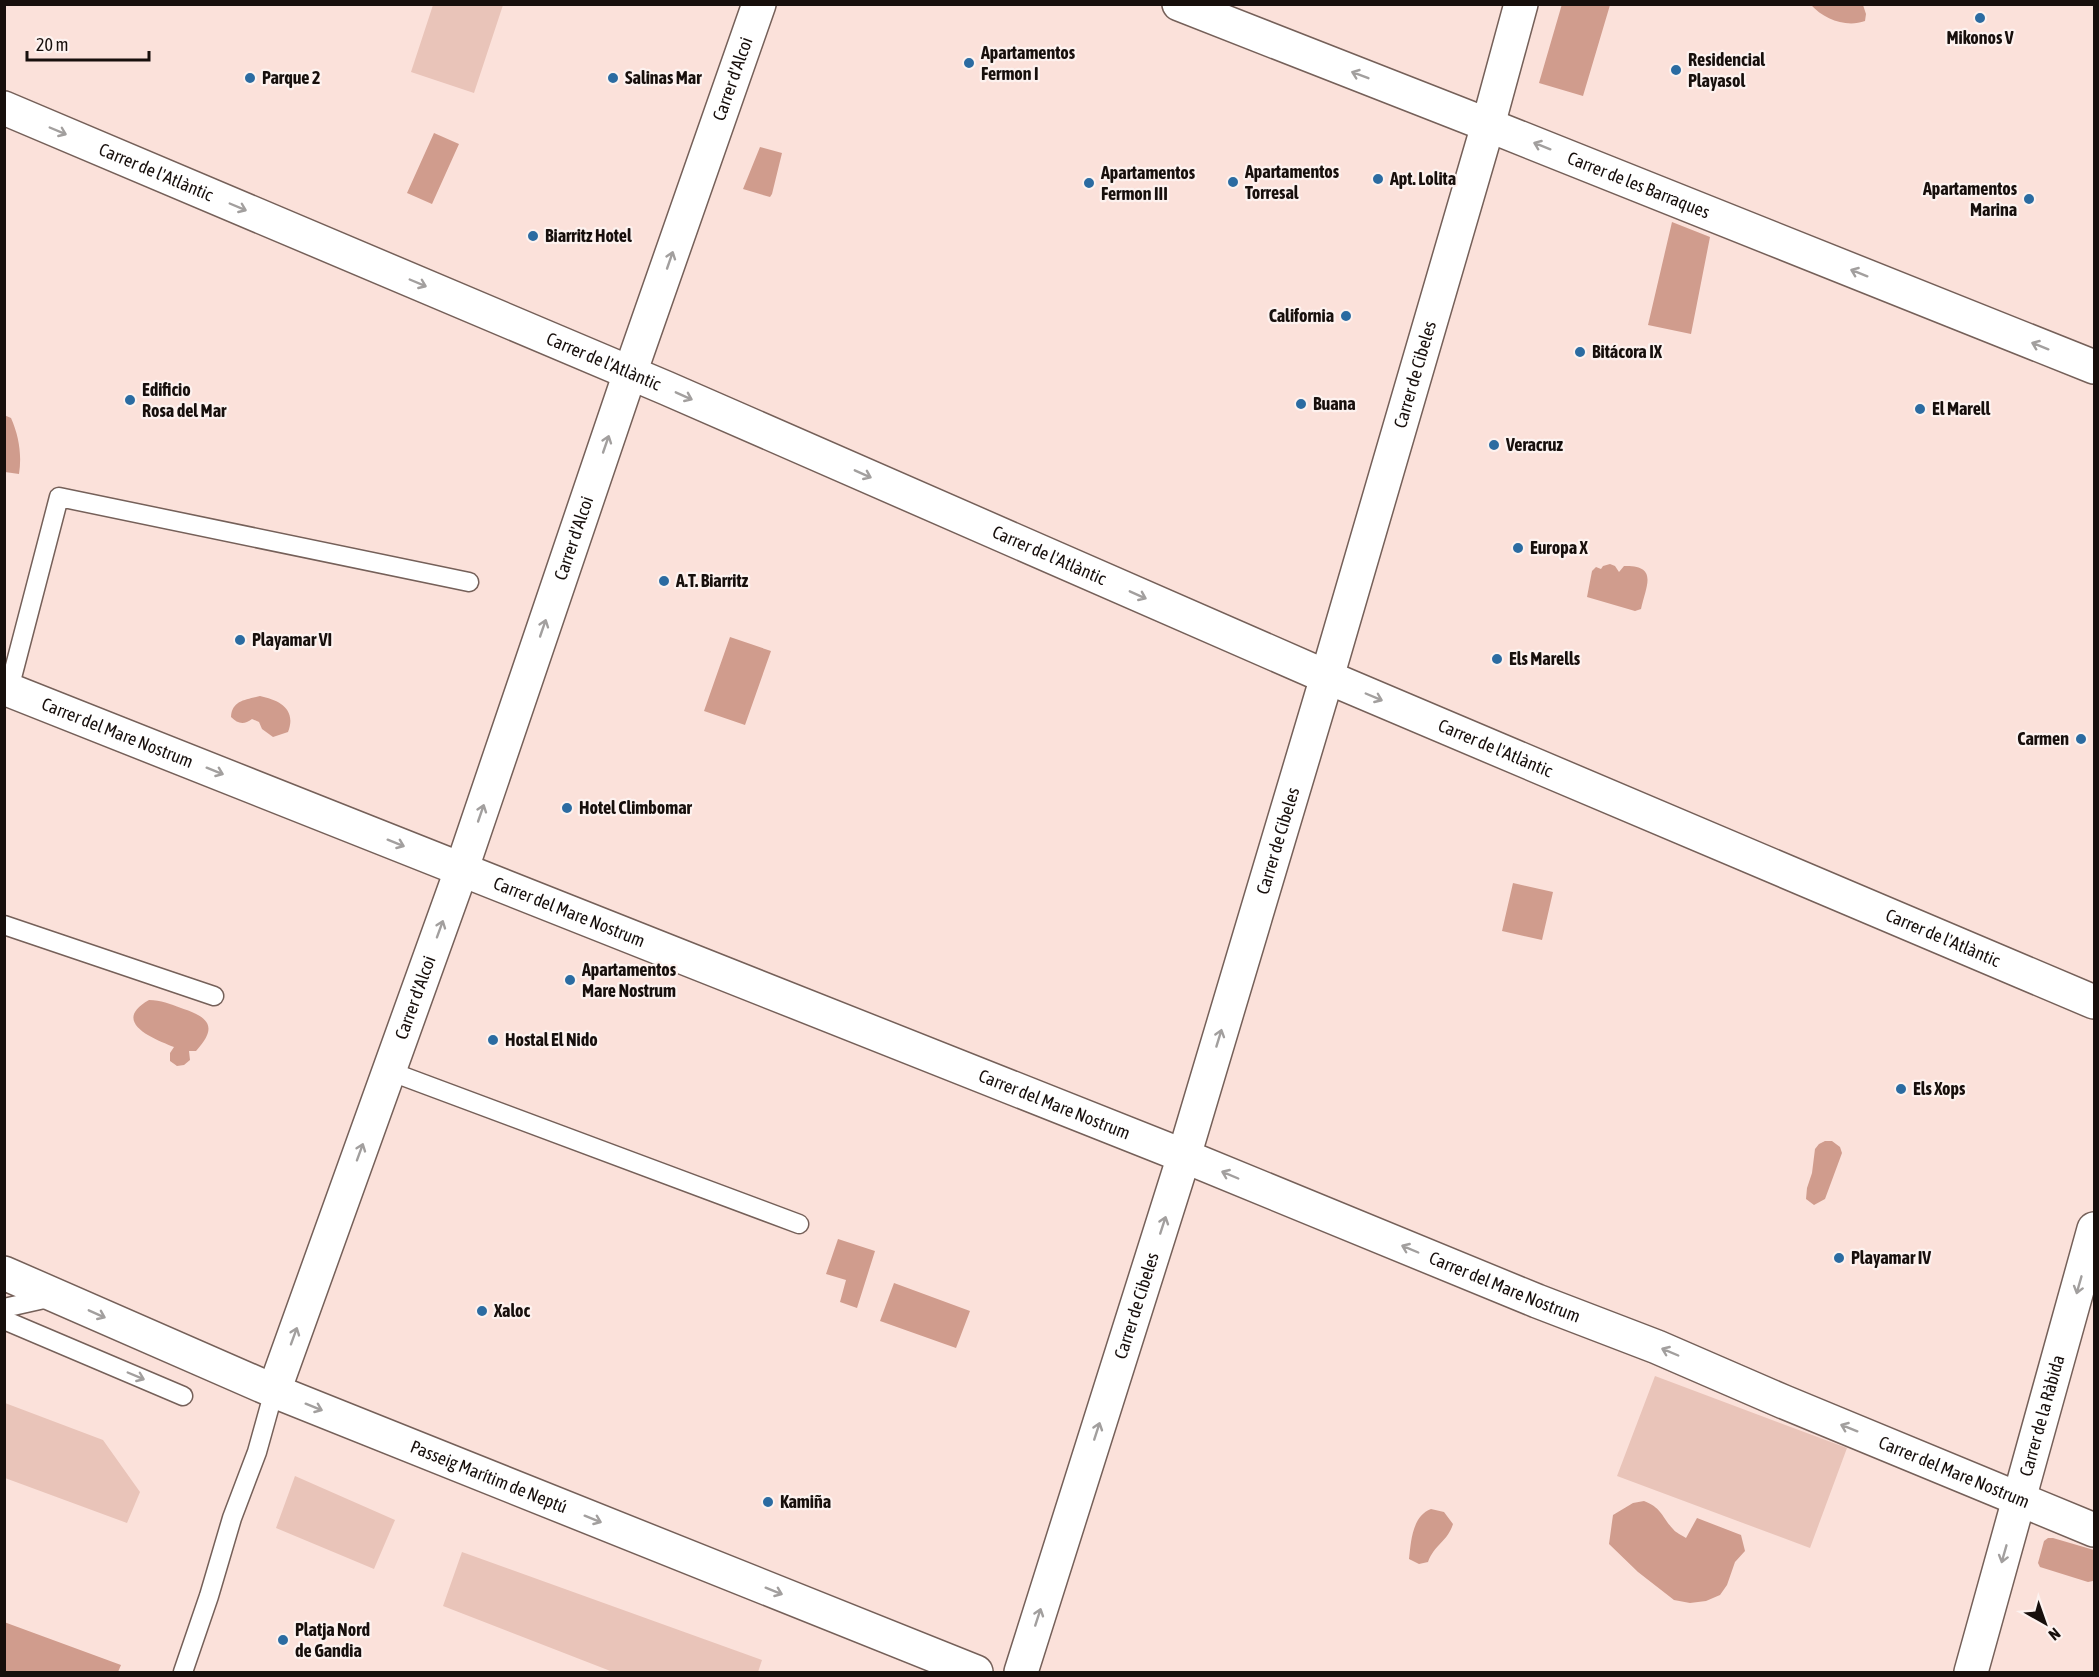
<svg xmlns="http://www.w3.org/2000/svg" width="2099" height="1677" viewBox="0 0 2099 1677" font-family="'Asap Condensed',sans-serif">
<style>
.green{fill:#e9c4b9}
.water{fill:#d09c8d}
.lines{fill:none;stroke-linecap:round;stroke-linejoin:round}
.lane-casing{stroke:#756059;stroke-width:21}
.street-casing{stroke:#756059;stroke-width:36}
.lane{stroke:#fff;stroke-width:18}
.street{stroke:#fff;stroke-width:33}
.oneway{stroke:#a29f9e}
.poi-dot{fill:#2b6ba1;stroke:#fdf2ef;stroke-width:2}
.labels{text-anchor:middle;stroke-width:4.5;stroke-linejoin:round;paint-order:stroke}
.poi-label{font-size:18px;font-weight:bold;fill:#170f0c;stroke:#fdf2ef;text-anchor:start}
.street-label{font-size:18px;fill:#170f0c;stroke:#fdf2ef}
</style>
<rect width="100%" height="100%" fill="#fbe1da"/>
<!-- green -->
<path class="green" d="M 433,5 L 503,5 L 474,93 L 411,72 Z
M 1655,1376 L 1847,1448 L 1810,1548 L 1617,1476 Z
M 5,1403 L 103,1440 L 140,1492 L 127,1523 L 5,1478 Z
M 295,1476 L 395,1520 L 374,1569 L 276,1528 Z
M 462,1552 L 762,1660 L 758,1672 L 613,1672 L 443,1606 Z"/>
<!-- water -->
<path class="water" d="M 1562,4 L 1610,5 L 1583,96 L 1539,83 Z
M 1811,5 L 1863,5 L 1866,14 L 1865,21 C 1846,28 1824,19 1811,5 Z
M 434,133 L 459,144 L 432,204 L 407,193 Z
M 760,147 L 782,153 L 772,194 L 770,197 L 743,189 Z
M 1672,222 L 1710,237 L 1691,334 L 1648,325 Z
M 4,415 L 11,418 C 19,436 22,455 19,474 L 5,472 Z
M 1610,564 L 1615,566 L 1619,572 L 1624,566 C 1659,565 1646,586 1641,609 L 1635,611 L 1587,597 L 1592,571 L 1596,567 L 1601,569 L 1603,566 Z
M 730,637 L 771,651 L 745,725 L 704,711 Z
M 260,696 C 279,700 297,709 288,732 L 273,737 L 262,729 L 259,722 L 252,719 C 244,725 238,724 231,717 C 232,700 246,700 260,696 Z
M 1513,883 L 1553,892 L 1542,940 L 1502,931 Z
M 149,1000 C 161,1000 170,1004 181,1008 C 208,1017 219,1026 196,1051 L 189,1051 L 190,1060 L 184,1065 L 177,1066 L 170,1061 L 170,1053 L 174,1047 C 154,1039 110,1022 149,1000 Z
M 1825,1141 L 1832,1141 L 1840,1147 L 1842,1153 L 1825,1199 L 1814,1205 L 1806,1199 L 1807,1188 L 1812,1173 L 1815,1149 L 1819,1144 Z
M 838,1239 L 875,1251 L 857,1308 L 840,1302 L 846,1280 L 826,1274 Z
M 894,1283 L 970,1311 L 956,1348 L 880,1321 Z
M 1644,1501 C 1662,1508 1661,1516 1673,1529 C 1676,1533 1682,1535 1686,1538 L 1697,1518 L 1741,1535 L 1745,1551 L 1735,1562 L 1727,1585 L 1720,1595 L 1706,1601 L 1690,1603 L 1674,1600 L 1638,1572 L 1609,1544 L 1613,1515 L 1633,1503 Z
M 1431,1509 L 1444,1512 L 1453,1524 C 1448,1541 1434,1545 1428,1562 L 1419,1564 L 1409,1559 C 1411,1542 1412,1516 1431,1509 Z
M 2048,1538 L 2053,1538 L 2094,1550 L 2093,1581 L 2088,1582 L 2040,1567 L 2038,1563 L 2044,1541 Z
M 4,1622 L 121,1665 L 118,1672 L 5,1672 Z"/>
<g class="lines">
<defs>
<path id="lane" d="M 9,689 L 59,497 L 469,582
M 4,925 L 214,996
M 389,1071 L 799,1224
M 4,1308 L 53,1297
M 4,1320 L 183,1396
M 183,1672 L 209,1596 L 232,1518 L 257,1452 L 274,1391"/>
<g id="street">
<path id="s1" d="M 1179,4 L 1488,125 L 2094,367"/>
<path id="s2" d="M 4,108 L 666,388 L 1327,677 L 2094,1002"/>
<path id="s3" d="M 4,688 L 1184,1156 L 1537,1301 L 1657,1347 L 1784,1402 L 2094,1530"/>
<path id="s4" d="M 4,1273 L 274,1391 L 976,1672"/>
<path id="s5" d="M 274,1391 L 462,868 L 630,373 L 759,4"/>
<path id="s6" d="M 1021,1672 L 1184,1156 L 1327,677 L 1488,125 L 1521,4"/>
<path id="s7" d="M 1971,1672 L 2094,1229"/>
</g>
</defs>
<!-- lane casing -->
<use href="#lane" class="lane-casing"/>
<!-- street casing -->
<use href="#street" class="street-casing"/>
<!-- lane -->
<use href="#lane" class="lane"/>
<!-- street -->
<use href="#street" class="street"/>
</g>
<!-- one-way arrows -->
<defs><path id="oneway-shaft" d="M-6 0H5M1.5-3L5.5 0L1.5 3" fill="none" stroke-width="1.6" stroke-linecap="round" stroke-linejoin="round" transform="scale(1.5)"/></defs>
<g class="oneway">
<use href="#oneway-shaft" transform="translate(1360 75) rotate(-159)"/>
<use href="#oneway-shaft" transform="translate(58 131) rotate(23)"/>
<use href="#oneway-shaft" transform="translate(1542 146) rotate(-158)"/>
<use href="#oneway-shaft" transform="translate(238 207) rotate(23)"/>
<use href="#oneway-shaft" transform="translate(670 260) rotate(-71)"/>
<use href="#oneway-shaft" transform="translate(1859 273) rotate(-158)"/>
<use href="#oneway-shaft" transform="translate(418 283) rotate(23)"/>
<use href="#oneway-shaft" transform="translate(2040 346) rotate(-158)"/>
<use href="#oneway-shaft" transform="translate(684 396) rotate(24)"/>
<use href="#oneway-shaft" transform="translate(606 444) rotate(-71)"/>
<use href="#oneway-shaft" transform="translate(863 474) rotate(24)"/>
<use href="#oneway-shaft" transform="translate(1138 595) rotate(24)"/>
<use href="#oneway-shaft" transform="translate(543 628) rotate(-71)"/>
<use href="#oneway-shaft" transform="translate(1374 697) rotate(23)"/>
<use href="#oneway-shaft" transform="translate(215 771) rotate(22)"/>
<use href="#oneway-shaft" transform="translate(481 813) rotate(-71)"/>
<use href="#oneway-shaft" transform="translate(396 843) rotate(22)"/>
<use href="#oneway-shaft" transform="translate(440 929) rotate(-70)"/>
<use href="#oneway-shaft" transform="translate(1219 1038) rotate(-73)"/>
<use href="#oneway-shaft" transform="translate(360 1152) rotate(-70)"/>
<use href="#oneway-shaft" transform="translate(1230 1175) rotate(-157)"/>
<use href="#oneway-shaft" transform="translate(1163 1225) rotate(-72)"/>
<use href="#oneway-shaft" transform="translate(1410 1249) rotate(-157)"/>
<use href="#oneway-shaft" transform="translate(2079 1285) rotate(106)"/>
<use href="#oneway-shaft" transform="translate(97 1314) rotate(24)"/>
<use href="#oneway-shaft" transform="translate(294 1336) rotate(-70)"/>
<use href="#oneway-shaft" transform="translate(1670 1352) rotate(-157)"/>
<use href="#oneway-shaft" transform="translate(136 1376) rotate(23)"/>
<use href="#oneway-shaft" transform="translate(314 1407) rotate(22)"/>
<use href="#oneway-shaft" transform="translate(1849 1428) rotate(-158)"/>
<use href="#oneway-shaft" transform="translate(1097 1431) rotate(-72)"/>
<use href="#oneway-shaft" transform="translate(593 1519) rotate(22)"/>
<use href="#oneway-shaft" transform="translate(2004 1554) rotate(106)"/>
<use href="#oneway-shaft" transform="translate(774 1591) rotate(22)"/>
<use href="#oneway-shaft" transform="translate(1038 1617) rotate(-72)"/>
</g>
<!-- markers -->
<g class="poi-dot">
<circle cx="1980" cy="18" r="6"/>
<circle cx="969" cy="63" r="6"/>
<circle cx="1676" cy="70" r="6"/>
<circle cx="250" cy="78" r="6"/>
<circle cx="613" cy="78" r="6"/>
<circle cx="1378" cy="179" r="6"/>
<circle cx="1233" cy="182" r="6"/>
<circle cx="1089" cy="183" r="6"/>
<circle cx="2029" cy="199" r="6"/>
<circle cx="533" cy="236" r="6"/>
<circle cx="1346" cy="316" r="6"/>
<circle cx="1580" cy="352" r="6"/>
<circle cx="130" cy="400" r="6"/>
<circle cx="1301" cy="404" r="6"/>
<circle cx="1920" cy="409" r="6"/>
<circle cx="1494" cy="445" r="6"/>
<circle cx="1518" cy="548" r="6"/>
<circle cx="664" cy="581" r="6"/>
<circle cx="240" cy="640" r="6"/>
<circle cx="1497" cy="659" r="6"/>
<circle cx="2081" cy="739" r="6"/>
<circle cx="567" cy="808" r="6"/>
<circle cx="570" cy="980" r="6"/>
<circle cx="493" cy="1040" r="6"/>
<circle cx="1901" cy="1089" r="6"/>
<circle cx="1839" cy="1258" r="6"/>
<circle cx="482" cy="1311" r="6"/>
<circle cx="768" cy="1502" r="6"/>
<circle cx="283" cy="1640" r="6"/>
</g>
<g class="labels">
<!-- poi labels -->
<g class="poi-label">
<text x="1980" y="44" text-anchor="middle">Mikonos V</text>
<text x="981" y="59">Apartamentos<tspan x="981" dy="21">Fermon I</tspan></text>
<text x="1688" y="66">Residencial<tspan x="1688" dy="21">Playasol</tspan></text>
<text x="262" y="84">Parque 2</text>
<text x="625" y="84">Salinas Mar</text>
<text x="1245" y="178">Apartamentos<tspan x="1245" dy="21">Torresal</tspan></text>
<text x="1101" y="179">Apartamentos<tspan x="1101" dy="21">Fermon III</tspan></text>
<text x="1390" y="185">Apt. Lolita</text>
<text x="2017" y="195" text-anchor="end">Apartamentos<tspan x="2017" dy="21">Marina</tspan></text>
<text x="545" y="242">Biarritz Hotel</text>
<text x="1334" y="322" text-anchor="end">California</text>
<text x="1592" y="358">Bitácora IX</text>
<text x="142" y="396">Edificio<tspan x="142" dy="21">Rosa del Mar</tspan></text>
<text x="1313" y="410">Buana</text>
<text x="1932" y="415">El Marell</text>
<text x="1506" y="451">Veracruz</text>
<text x="1530" y="554">Europa X</text>
<text x="676" y="587">A.T. Biarritz</text>
<text x="252" y="646">Playamar VI</text>
<text x="1509" y="665">Els Marells</text>
<text x="2069" y="745" text-anchor="end">Carmen</text>
<text x="579" y="814">Hotel Climbomar</text>
<text x="582" y="976">Apartamentos<tspan x="582" dy="21">Mare Nostrum</tspan></text>
<text x="505" y="1046">Hostal El Nido</text>
<text x="1913" y="1095">Els Xops</text>
<text x="1851" y="1264">Playamar IV</text>
<text x="494" y="1317">Xaloc</text>
<text x="780" y="1508">Kamiña</text>
<text x="295" y="1636">Platja Nord<tspan x="295" dy="21">de Gandia</tspan></text>
</g>
<!-- street labels -->
<g class="street-label">
<text dy="6" stroke="none"><textPath href="#s5" startOffset="1390">Carrer d'Alcoi</textPath></text>
<text dy="6" stroke="none"><textPath href="#s2" startOffset="165">Carrer de l'Atlàntic</textPath></text>
<text dy="6" stroke="none"><textPath href="#s1" startOffset="494">Carrer de les Barraques</textPath></text>
<text dy="6" stroke="none"><textPath href="#s2" startOffset="651">Carrer de l'Atlàntic</textPath></text>
<text dy="6" stroke="none"><textPath href="#s6" startOffset="1356">Carrer de Cibeles</textPath></text>
<text dy="6" stroke="none"><textPath href="#s5" startOffset="904">Carrer d'Alcoi</textPath></text>
<text dy="6" stroke="none"><textPath href="#s2" startOffset="1137">Carrer de l'Atlàntic</textPath></text>
<text dy="6" stroke="none"><textPath href="#s3" startOffset="122">Carrer del Mare Nostrum</textPath></text>
<text dy="6" stroke="none"><textPath href="#s2" startOffset="1623">Carrer de l'Atlàntic</textPath></text>
<text dy="6" stroke="none"><textPath href="#s6" startOffset="870">Carrer de Cibeles</textPath></text>
<text dy="6" stroke="none"><textPath href="#s3" startOffset="608">Carrer del Mare Nostrum</textPath></text>
<text dy="6" stroke="none"><textPath href="#s2" startOffset="2109">Carrer de l'Atlàntic</textPath></text>
<text dy="6" stroke="none"><textPath href="#s5" startOffset="418">Carrer d'Alcoi</textPath></text>
<text dy="6" stroke="none"><textPath href="#s3" startOffset="1130">Carrer del Mare Nostrum</textPath></text>
<text dy="6" stroke="none"><textPath href="#s3" startOffset="1616">Carrer del Mare Nostrum</textPath></text>
<text dy="6" stroke="none"><textPath href="#s6" startOffset="384">Carrer de Cibeles</textPath></text>
<text dy="6" stroke="none"><textPath href="#s7" startOffset="266">Carrer de la Ràbida</textPath></text>
<text dy="6" stroke="none"><textPath href="#s3" startOffset="2102">Carrer del Mare Nostrum</textPath></text>
<text dy="6" stroke="none"><textPath href="#s4" startOffset="526">Passeig Marítim de Neptú</textPath></text>
</g>
</g>
<!-- border -->
<rect width="2099" height="1677" fill="none" stroke="#170f0c" stroke-width="12"/>
<!-- north arrow -->
<g transform="translate(2045 1623) rotate(140)" stroke="#fdf2ef" stroke-width="4.5" paint-order="stroke">
<path d="M0-4.5L10 22L0 15L-10 22Z" fill="#170f0c"/>
<text y="-9" font-size="16" font-weight="bold" text-anchor="middle" fill="#170f0c">N</text>
</g>
<!-- scale -->
<path d="M27 51v9h122v-9" fill="none" stroke="#170f0c" stroke-width="3"/>
<text x="36" y="51" font-size="18" fill="#170f0c" stroke="#fdf2ef" stroke-width="4.5" paint-order="stroke">20 m</text>
</svg>
